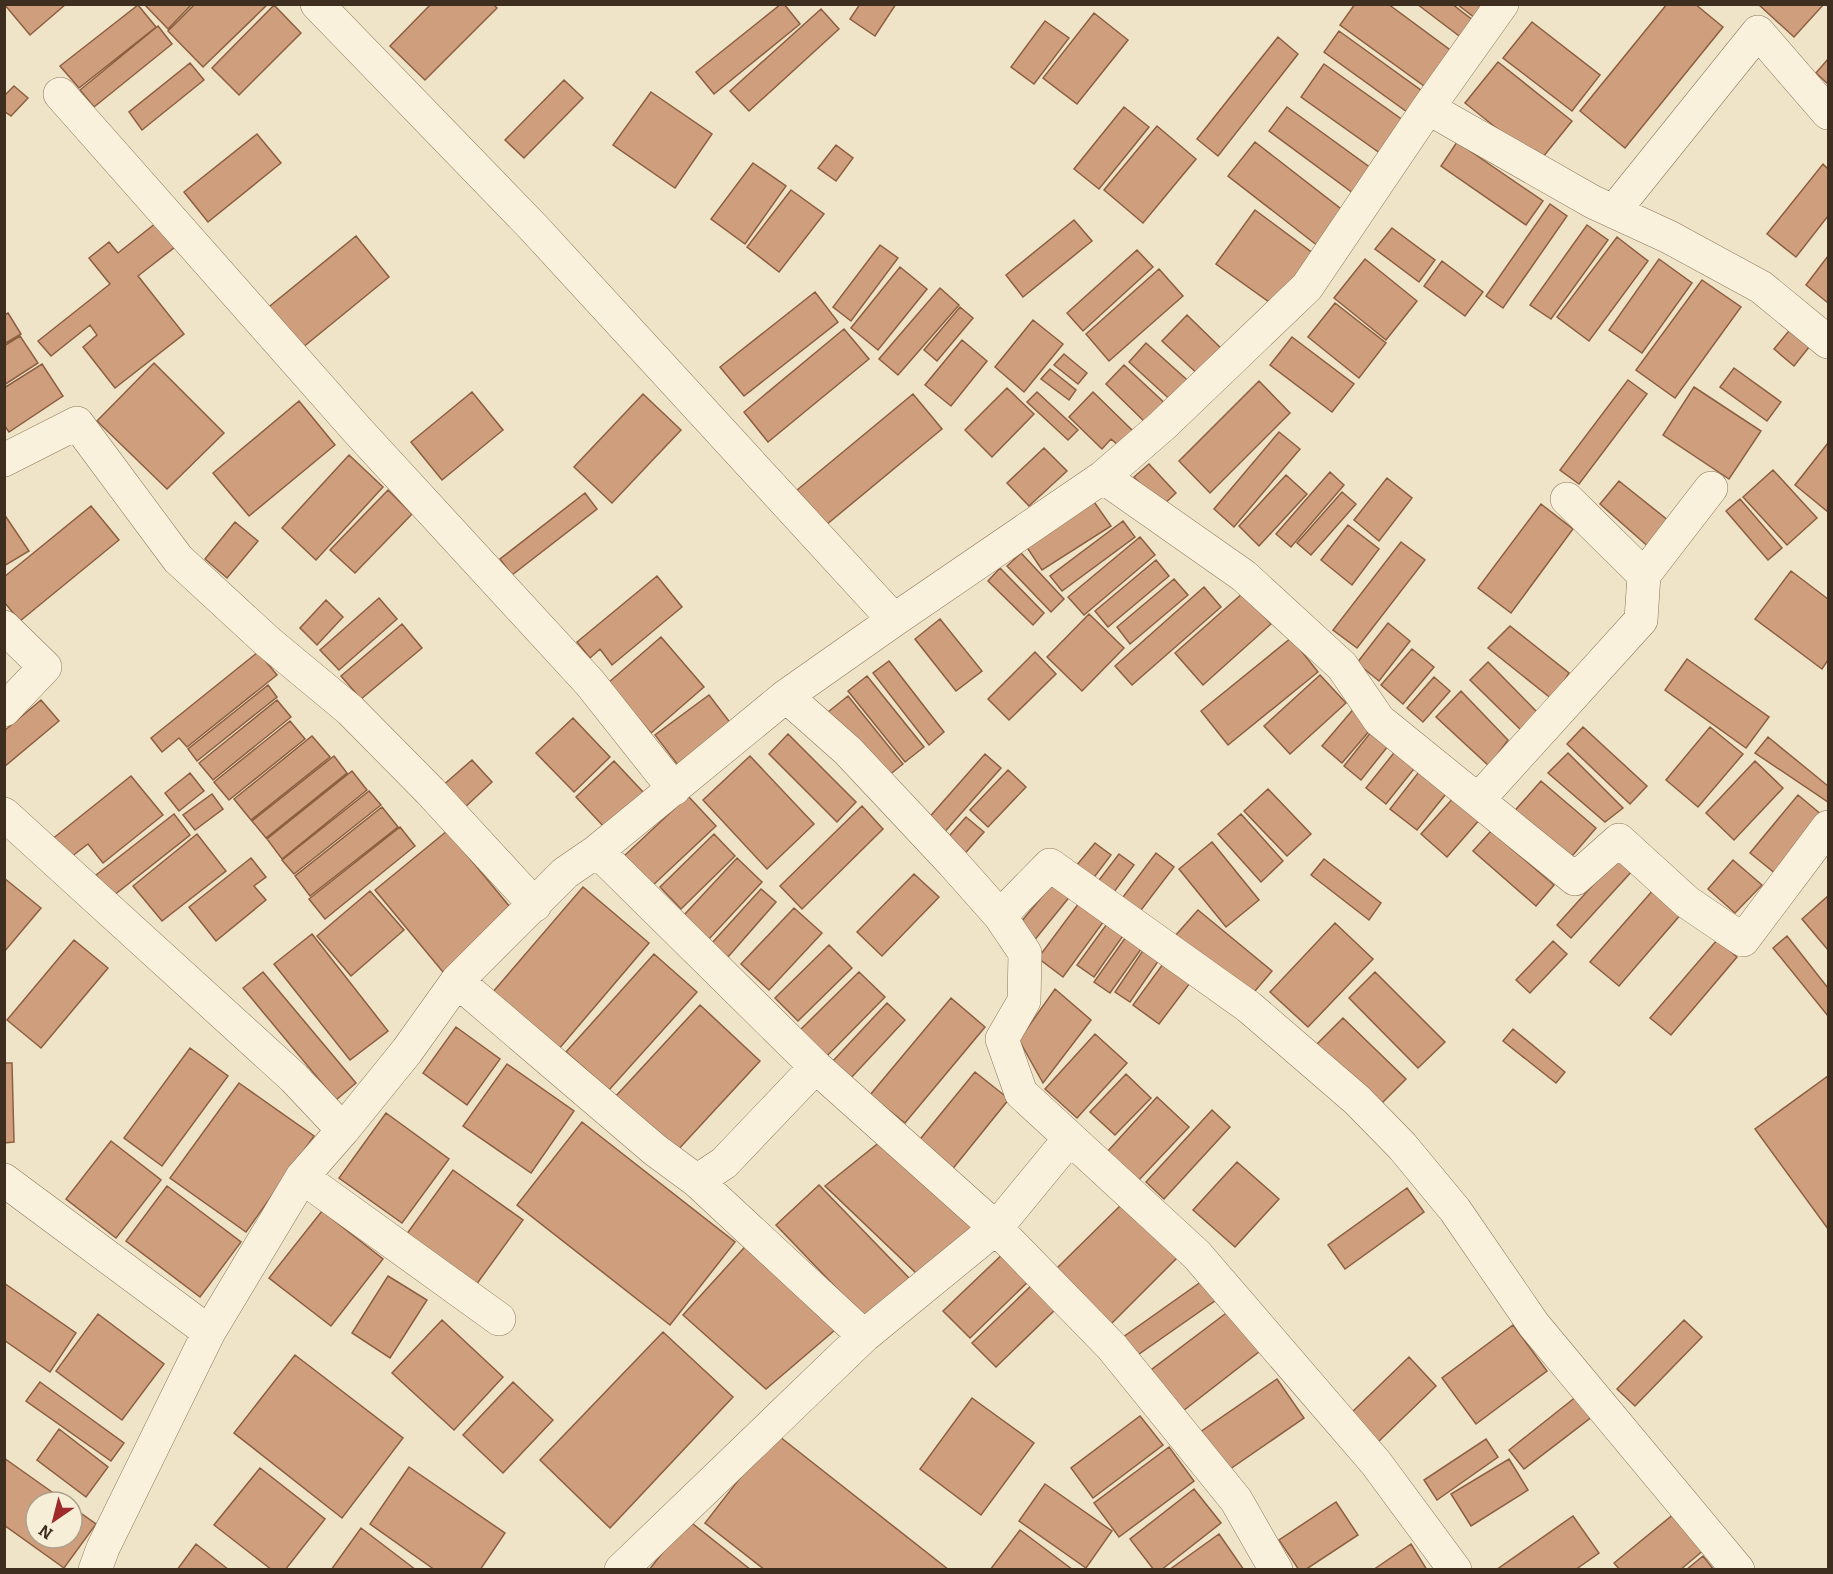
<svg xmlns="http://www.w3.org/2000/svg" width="1833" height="1574" viewBox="0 0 1833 1574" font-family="Bitter,serif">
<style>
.building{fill:#cf9f7d;stroke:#8d5f41;stroke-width:1.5}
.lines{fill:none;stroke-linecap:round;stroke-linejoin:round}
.minor-casing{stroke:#8d765c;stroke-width:34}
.minor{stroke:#faf1dc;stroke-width:33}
</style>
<rect width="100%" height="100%" fill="#f0e4c8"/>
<!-- building -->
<path class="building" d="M 4,4 L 66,4 L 30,35 Z
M 144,4 L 192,4 L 168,29 Z
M 195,4 L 268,4 L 203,67 L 168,31 Z
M 431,4 L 493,4 L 497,8 L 425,80 L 390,46 Z
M 781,4 L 784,4 L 800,24 L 714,94 L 696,72 Z
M 860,4 L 896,4 L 875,36 L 850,19 Z
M 1355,4 L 1388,4 L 1457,55 L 1431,91 L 1340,25 Z
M 1417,4 L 1452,4 L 1483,28 L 1471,45 Z
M 1457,4 L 1493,4 L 1480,22 Z
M 1667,4 L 1695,4 L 1723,27 L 1625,148 L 1580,111 Z
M 1758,4 L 1824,4 L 1794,37 Z
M 138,5 L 156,27 L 79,88 L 60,66 Z
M 274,5 L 301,33 L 239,95 L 212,68 Z
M 821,9 L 839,29 L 749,111 L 730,91 Z
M 1094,13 L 1128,40 L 1077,104 L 1043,78 Z
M 1045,21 L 1069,38 L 1034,84 L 1011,67 Z
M 1532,22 L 1600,75 L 1572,111 L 1503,58 Z
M 158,26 L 172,44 L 94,107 L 80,90 Z
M 1339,31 L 1429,96 L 1414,117 L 1324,52 Z
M 1278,37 L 1298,54 L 1218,156 L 1197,139 Z
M 1828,59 L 1828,84 L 1816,73 Z
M 1498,62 L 1572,121 L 1539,162 L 1465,103 Z
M 190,63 L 204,80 L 142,130 L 129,112 Z
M 1324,64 L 1407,123 L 1384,156 L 1301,97 Z
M 564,80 L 583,98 L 524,158 L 505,140 Z
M 14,86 L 28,98 L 11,116 L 4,111 L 4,96 Z
M 651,92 L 712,134 L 675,188 L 613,145 Z
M 1124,107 L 1149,127 L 1099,189 L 1074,169 Z
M 1287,107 L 1375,171 L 1357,196 L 1269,131 Z
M 1157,126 L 1196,159 L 1143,223 L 1104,190 Z
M 257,134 L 281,163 L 208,222 L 184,192 Z
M 1255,142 L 1345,212 L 1318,246 L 1228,176 Z
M 1457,142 L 1543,201 L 1526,225 L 1441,166 Z
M 836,145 L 853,158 L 836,181 L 818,168 Z
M 753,163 L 786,186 L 745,244 L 711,219 Z
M 1823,164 L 1828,169 L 1828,216 L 1796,257 L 1767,234 Z
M 791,190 L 824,214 L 779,272 L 747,247 Z
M 1550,204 L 1567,216 L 1503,308 L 1486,296 Z
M 1255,210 L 1314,254 L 1276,307 L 1216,264 Z
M 1074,220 L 1092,241 L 1023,297 L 1006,275 Z
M 156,223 L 175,247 L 138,276 L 184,334 L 115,388 L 83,347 L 97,335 L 90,325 L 51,356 L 38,341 L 110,284 L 89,258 L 109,242 L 118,253 Z
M 1587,225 L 1608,240 L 1551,319 L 1530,305 Z
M 1392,228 L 1435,260 L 1419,282 L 1375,249 Z
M 356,236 L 389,277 L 302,348 L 265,310 Z
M 1617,237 L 1648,261 L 1589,341 L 1557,317 Z
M 880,245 L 898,258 L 851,321 L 833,307 Z
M 1137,250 L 1153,267 L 1083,331 L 1067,313 Z
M 1828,256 L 1828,303 L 1806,285 Z
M 1365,259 L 1417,301 L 1386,340 L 1334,298 Z
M 1659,259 L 1692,283 L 1642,353 L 1609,330 Z
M 1442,261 L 1483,292 L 1465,316 L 1424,286 Z
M 900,267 L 927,289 L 878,350 L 851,328 Z
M 1159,269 L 1183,296 L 1109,361 L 1086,334 Z
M 1702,280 L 1741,307 L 1675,398 L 1636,370 Z
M 940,288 L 959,305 L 898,375 L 879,359 Z
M 815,292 L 838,322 L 744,396 L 720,367 Z
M 1335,303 L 1386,343 L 1359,378 L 1308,337 Z
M 960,307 L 973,318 L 937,361 L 924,350 Z
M 8,313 L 21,334 L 4,344 L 4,315 Z
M 1187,315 L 1225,352 L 1201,377 L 1162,341 Z
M 1033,320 L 1063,344 L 1024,392 L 995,367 Z
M 1793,326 L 1813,342 L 1794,366 L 1774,349 Z
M 844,329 L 869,359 L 768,442 L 744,412 Z
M 20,336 L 38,363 L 4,385 L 4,346 Z
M 1292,337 L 1354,384 L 1332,412 L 1270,365 Z
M 962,340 L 987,361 L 951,406 L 925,385 Z
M 1146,343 L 1194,386 L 1176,405 L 1129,362 Z
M 1064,354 L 1087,373 L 1078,384 L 1054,365 Z
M 154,363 L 224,433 L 167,489 L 97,421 Z
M 42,364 L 63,396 L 9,432 L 4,425 L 4,388 Z
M 1124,365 L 1170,408 L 1151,428 L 1106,384 Z
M 1734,368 L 1781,402 L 1767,421 L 1720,387 Z
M 1050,369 L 1076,390 L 1069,400 L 1041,379 Z
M 1628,380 L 1647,394 L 1579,484 L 1560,470 Z
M 1259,381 L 1290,413 L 1210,493 L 1179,461 Z
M 1694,387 L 1761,431 L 1729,479 L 1663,435 Z
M 1007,388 L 1034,414 L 992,457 L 965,430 Z
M 472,392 L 503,430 L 442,480 L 411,442 Z
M 1037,392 L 1078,430 L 1068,440 L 1027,402 Z
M 1093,392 L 1133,431 L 1118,445 L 1111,439 L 1102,449 L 1069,417 Z
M 643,394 L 681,430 L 612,503 L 574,467 Z
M 913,394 L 942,429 L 826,525 L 797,490 Z
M 299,401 L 335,445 L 249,516 L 213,473 Z
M 1279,432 L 1300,449 L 1234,527 L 1214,509 Z
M 1828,443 L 1828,512 L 1795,485 Z
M 1044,448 L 1067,471 L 1029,506 L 1007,483 Z
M 349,455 L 383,487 L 316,560 L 282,528 Z
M 1149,464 L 1176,493 L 1161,507 L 1134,477 Z
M 1773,470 L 1817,518 L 1787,545 L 1743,497 Z
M 1330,472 L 1344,485 L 1291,547 L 1276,534 Z
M 1286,475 L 1307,494 L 1259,546 L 1239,526 Z
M 1387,478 L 1412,498 L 1379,541 L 1354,520 Z
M 1619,481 L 1674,525 L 1651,549 L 1600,504 Z
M 388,490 L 412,514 L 355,573 L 330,550 Z
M 1342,492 L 1356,504 L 1311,555 L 1297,543 Z
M 585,493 L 597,509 L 512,575 L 500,559 Z
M 1092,499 L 1111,526 L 1042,570 L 1024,543 Z
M 1740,499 L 1782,548 L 1768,560 L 1726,511 Z
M 1541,504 L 1573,529 L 1511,613 L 1478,588 Z
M 91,506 L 119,540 L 20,621 L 4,602 L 4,577 Z
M 4,514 L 29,551 L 4,566 Z
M 1123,521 L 1135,537 L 1062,591 L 1050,576 Z
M 235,522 L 258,541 L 227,578 L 205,559 Z
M 1348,525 L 1379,549 L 1352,585 L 1321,560 Z
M 1140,537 L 1155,555 L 1084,615 L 1068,597 Z
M 1401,542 L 1425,560 L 1357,648 L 1333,630 Z
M 1021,553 L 1064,599 L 1051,612 L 1007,566 Z
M 1156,560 L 1169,576 L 1108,627 L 1095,611 Z
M 1000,568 L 1044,613 L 1033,625 L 988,581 Z
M 1791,571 L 1828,599 L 1828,660 L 1822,669 L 1755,619 Z
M 657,576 L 682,607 L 612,665 L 600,649 L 590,658 L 577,642 Z
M 1174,579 L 1188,595 L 1130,644 L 1117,627 Z
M 1204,587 L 1221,607 L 1132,685 L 1115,666 Z
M 1243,593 L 1271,624 L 1203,685 L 1175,653 Z
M 379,598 L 397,619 L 339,670 L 320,650 Z
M 326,600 L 343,617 L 317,645 L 300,628 Z
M 1089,614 L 1124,648 L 1082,691 L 1047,657 Z
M 940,619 L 982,671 L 956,691 L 915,639 Z
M 1388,623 L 1410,641 L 1379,681 L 1357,663 Z
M 402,624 L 422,648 L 361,699 L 341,676 Z
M 1510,626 L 1569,673 L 1553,700 L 1488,648 Z
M 661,637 L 704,687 L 651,733 L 608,683 Z
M 1291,638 L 1318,672 L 1228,745 L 1201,711 Z
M 1412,649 L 1434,667 L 1403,704 L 1381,685 Z
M 258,652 L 277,675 L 187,747 L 179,738 L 162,752 L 151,738 Z
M 1035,652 L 1056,674 L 1009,720 L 988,699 Z
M 1687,659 L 1769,717 L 1746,748 L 1665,690 Z
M 889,661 L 944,732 L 929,745 L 873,673 Z
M 1488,662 L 1538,713 L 1521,730 L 1470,680 Z
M 1320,675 L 1346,703 L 1290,754 L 1264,726 Z
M 867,676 L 924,747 L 905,762 L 848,691 Z
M 1434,677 L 1450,691 L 1423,722 L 1407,708 Z
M 268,685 L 277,697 L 197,761 L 188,749 Z
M 1461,691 L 1508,740 L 1489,766 L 1436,717 Z
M 709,695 L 735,729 L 681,769 L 655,735 Z
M 848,696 L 903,764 L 883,780 L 828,712 Z
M 41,700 L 59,721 L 4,767 L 4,731 Z
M 277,700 L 291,717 L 213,780 L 199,763 Z
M 1356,706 L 1376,723 L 1342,763 L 1322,746 Z
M 573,718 L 610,757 L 574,792 L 536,753 Z
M 290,721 L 305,739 L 229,800 L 214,782 Z
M 1379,722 L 1396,736 L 1361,780 L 1344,766 Z
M 1583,727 L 1647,786 L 1630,804 L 1567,744 Z
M 1710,727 L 1743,754 L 1698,807 L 1666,780 Z
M 788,734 L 856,802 L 837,822 L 769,754 Z
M 312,736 L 330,757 L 251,820 L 234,799 Z
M 1768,737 L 1828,786 L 1828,802 L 1755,753 Z
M 1401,744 L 1421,760 L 1386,804 L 1366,788 Z
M 1568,753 L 1623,808 L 1605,822 L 1548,773 Z
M 985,754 L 1001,768 L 942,835 L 926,821 Z
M 334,756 L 347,773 L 266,838 L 252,821 Z
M 750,756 L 814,824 L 767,869 L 703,800 Z
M 472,760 L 492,782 L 462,810 L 441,787 Z
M 614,761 L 644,793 L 606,829 L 576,797 Z
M 1755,761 L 1783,788 L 1734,840 L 1706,813 Z
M 1422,768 L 1449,790 L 1417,830 L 1390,809 Z
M 1008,770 L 1026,787 L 988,827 L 970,810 Z
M 352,771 L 367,790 L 282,859 L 267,839 Z
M 190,773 L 204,791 L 179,811 L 165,793 Z
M 131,776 L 163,815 L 103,863 L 88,844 L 67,860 L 51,840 Z
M 1541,781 L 1596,828 L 1567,862 L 1511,815 Z
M 1268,789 L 1311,834 L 1287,856 L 1244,811 Z
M 369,791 L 381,805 L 294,874 L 282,860 Z
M 212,794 L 223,809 L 195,830 L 183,815 Z
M 1456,795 L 1481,818 L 1447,857 L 1421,834 Z
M 1798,795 L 1828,820 L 1781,878 L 1750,853 Z
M 688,796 L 716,826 L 650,888 L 623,857 Z
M 862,806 L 883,829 L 802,909 L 780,886 Z
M 382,807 L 398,827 L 310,896 L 295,876 Z
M 174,814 L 190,835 L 113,896 L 96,875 Z
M 1241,814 L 1283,861 L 1261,882 L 1218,834 Z
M 966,817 L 984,832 L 960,859 L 942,844 Z
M 400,827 L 415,846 L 325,919 L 309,899 Z
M 447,831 L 515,913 L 443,972 L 375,890 Z
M 1491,831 L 1554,885 L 1536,906 L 1473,851 Z
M 197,834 L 226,871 L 162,921 L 133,886 Z
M 714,834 L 735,856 L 681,909 L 660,887 Z
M 1212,842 L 1259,900 L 1226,927 L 1179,869 Z
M 1095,843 L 1111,855 L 1089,884 L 1072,871 Z
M 1156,853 L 1174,867 L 1138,914 L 1120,901 Z
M 1119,854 L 1134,865 L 1111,896 L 1096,884 Z
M 1618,857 L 1633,870 L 1571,938 L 1557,925 Z
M 251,858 L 266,877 L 254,886 L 266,900 L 216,941 L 189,907 Z
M 737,858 L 762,882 L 709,939 L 684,915 Z
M 1324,859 L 1381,903 L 1369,920 L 1311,875 Z
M 1733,860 L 1762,885 L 1735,913 L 1708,889 Z
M 914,874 L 939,897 L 882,956 L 857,932 Z
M 4,878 L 41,908 L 4,952 Z
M 1055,881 L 1071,895 L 1033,942 L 1016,928 Z
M 583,887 L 649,943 L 558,1050 L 492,993 Z
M 761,889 L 776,902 L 728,957 L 712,943 Z
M 1654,889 L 1682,913 L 1619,986 L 1590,962 Z
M 370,891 L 404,930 L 351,976 L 317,936 Z
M 1828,896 L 1828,950 L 1802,919 Z
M 1079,903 L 1104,921 L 1063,977 L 1038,958 Z
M 794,908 L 822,933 L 769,990 L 741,964 Z
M 1198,910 L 1272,971 L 1249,998 L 1175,936 Z
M 1109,921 L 1125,933 L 1094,977 L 1077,965 Z
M 1335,923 L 1373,959 L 1308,1027 L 1270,992 Z
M 312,934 L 388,1031 L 350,1060 L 274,964 Z
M 1128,934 L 1144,945 L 1110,993 L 1094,982 Z
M 1787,936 L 1828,988 L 1828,1016 L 1773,948 Z
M 74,940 L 108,968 L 41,1048 L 7,1020 Z
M 1717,940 L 1737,957 L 1671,1035 L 1650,1018 Z
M 1553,941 L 1567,954 L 1530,993 L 1516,980 Z
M 829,945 L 852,968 L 798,1021 L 775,998 Z
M 1144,949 L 1159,960 L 1130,1002 L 1115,992 Z
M 654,954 L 697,992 L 609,1090 L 566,1052 Z
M 1163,964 L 1190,983 L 1159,1024 L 1133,1005 Z
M 263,972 L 356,1083 L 336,1100 L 243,988 Z
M 859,972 L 885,997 L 824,1059 L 797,1033 Z
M 1375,972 L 1445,1042 L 1418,1068 L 1349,998 Z
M 1055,989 L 1091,1020 L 1043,1083 L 1019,1040 Z
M 951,998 L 985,1027 L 905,1123 L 870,1095 Z
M 887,1003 L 905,1020 L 850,1079 L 832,1062 Z
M 700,1005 L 760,1061 L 676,1152 L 615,1097 Z
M 1343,1018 L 1406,1079 L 1378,1107 L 1316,1045 Z
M 456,1027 L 500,1059 L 467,1105 L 423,1073 Z
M 1513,1029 L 1565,1072 L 1556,1083 L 1503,1041 Z
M 1095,1034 L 1127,1063 L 1077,1118 L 1045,1089 Z
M 190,1048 L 228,1076 L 162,1166 L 124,1138 Z
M 4,1063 L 12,1063 L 14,1142 L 4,1143 Z
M 507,1064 L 574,1111 L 531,1173 L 463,1126 Z
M 975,1072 L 1009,1099 L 951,1171 L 917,1143 Z
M 1126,1074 L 1151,1098 L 1115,1135 L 1090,1112 Z
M 1828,1076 L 1828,1229 L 1755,1129 Z
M 239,1083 L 314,1136 L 246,1232 L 170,1178 Z
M 1157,1097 L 1189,1127 L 1138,1181 L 1107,1152 Z
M 1212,1110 L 1230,1127 L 1164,1199 L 1146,1182 Z
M 386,1113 L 449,1159 L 402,1223 L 339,1178 Z
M 582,1122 L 735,1242 L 670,1325 L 517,1205 Z
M 111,1141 L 161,1180 L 116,1238 L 66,1199 Z
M 881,1141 L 977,1229 L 916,1273 L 825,1186 Z
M 1237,1162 L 1279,1199 L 1235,1247 L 1193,1210 Z
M 453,1170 L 523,1220 L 476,1285 L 406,1235 Z
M 819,1185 L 911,1280 L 868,1321 L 776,1225 Z
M 167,1186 L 241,1242 L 200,1297 L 126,1241 Z
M 1407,1188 L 1424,1212 L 1345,1269 L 1328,1245 Z
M 1125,1201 L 1179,1256 L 1111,1324 L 1056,1269 Z
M 322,1211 L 383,1259 L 331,1326 L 269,1278 Z
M 752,1239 L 842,1324 L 766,1389 L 683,1315 Z
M 1009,1248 L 1035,1275 L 970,1338 L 943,1311 Z
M 388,1276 L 427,1300 L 390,1358 L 352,1333 Z
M 1205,1279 L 1219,1298 L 1132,1359 L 1119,1340 Z
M 1036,1281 L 1060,1305 L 996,1367 L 972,1343 Z
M 4,1283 L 76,1333 L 50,1372 L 4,1340 Z
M 1229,1311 L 1260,1351 L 1179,1414 L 1147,1373 Z
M 98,1314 L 164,1364 L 122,1420 L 56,1371 Z
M 442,1320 L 503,1377 L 454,1430 L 392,1373 Z
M 1684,1320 L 1702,1337 L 1635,1406 L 1617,1389 Z
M 1513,1325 L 1547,1371 L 1476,1424 L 1442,1378 Z
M 663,1332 L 733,1397 L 610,1528 L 540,1460 Z
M 295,1355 L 403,1438 L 342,1518 L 234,1433 Z
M 1409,1357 L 1436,1386 L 1377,1443 L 1349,1415 Z
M 1277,1379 L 1304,1418 L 1220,1476 L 1193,1437 Z
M 40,1382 L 124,1443 L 111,1461 L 26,1401 Z
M 513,1382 L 553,1420 L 503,1473 L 463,1435 Z
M 1577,1396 L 1593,1416 L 1524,1469 L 1509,1450 Z
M 972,1398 L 1034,1443 L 981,1515 L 920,1469 Z
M 1140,1416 L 1163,1445 L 1093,1498 L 1071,1468 Z
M 59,1429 L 108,1467 L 86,1497 L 37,1460 Z
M 775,1433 L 949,1570 L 765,1570 L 705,1523 Z
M 1486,1439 L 1498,1457 L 1437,1500 L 1424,1480 Z
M 1169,1447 L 1194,1481 L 1119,1537 L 1094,1503 Z
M 4,1458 L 66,1502 L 36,1502 L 36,1538 L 72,1538 L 72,1507 L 96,1524 L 64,1568 L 4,1525 Z
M 1509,1459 L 1528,1490 L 1471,1526 L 1451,1494 Z
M 409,1467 L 505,1533 L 480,1570 L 435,1570 L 370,1524 Z
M 260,1468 L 325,1519 L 285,1570 L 272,1570 L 214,1525 Z
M 1045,1484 L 1112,1531 L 1086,1568 L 1019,1521 Z
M 1194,1489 L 1221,1523 L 1161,1570 L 1154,1570 L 1130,1539 Z
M 1336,1502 L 1358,1535 L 1305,1570 L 1299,1570 L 1279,1540 Z
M 1675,1513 L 1705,1549 L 1680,1570 L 1620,1570 L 1614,1563 Z
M 1573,1516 L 1599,1553 L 1575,1570 L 1496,1570 Z
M 688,1520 L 751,1570 L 649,1570 Z
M 361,1528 L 416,1570 L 331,1570 Z
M 1020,1530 L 1073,1570 L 990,1570 Z
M 1219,1534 L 1244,1570 L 1169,1570 Z
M 196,1544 L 229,1570 L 177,1570 Z
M 1411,1544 L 1427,1570 L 1373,1570 Z
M 1703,1556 L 1714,1570 L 1686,1570 Z"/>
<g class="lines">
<defs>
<path id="minor" d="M 317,4 L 533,227 L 894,620
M 60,94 L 359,432 L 590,683 L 674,789
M 1428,108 L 1593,202 L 1669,237 L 1761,287 L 1828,342
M 1614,211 L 1758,32 L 1828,113
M 4,460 L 77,423 L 178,559 L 267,641 L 350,710 L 430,791 L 535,905
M 1103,477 L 1244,576 L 1342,666 L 1379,720 L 1575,879 L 1619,840 L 1687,902 L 1743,940 L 1828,827
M 1567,499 L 1644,575
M 4,627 L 45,667 L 4,710
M 786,696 L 848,751 L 953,863 L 1000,916 L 1025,953 L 1024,1001 L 1002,1039 L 1021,1093 L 1197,1255 L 1376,1463 L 1455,1570
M 1478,800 L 1641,620 L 1644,575 L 1711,488
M 4,814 L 294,1078 L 343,1130
M 597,851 L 817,1068 L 996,1228 L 1112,1347 L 1236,1500 L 1276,1570
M 1000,916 L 1050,865 L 1249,1007 L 1357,1100 L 1402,1146 L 1455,1210 L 1534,1325 L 1738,1570
M 457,981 L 655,1150 L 697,1181 L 864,1336
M 302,1177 L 499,1319
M 4,1180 L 209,1332
M 697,1181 L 724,1163 L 805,1078 L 817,1068
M 95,1570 L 103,1548 L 209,1332 L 302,1177 L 343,1130 L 407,1051 L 457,981 L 565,873 L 597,851 L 786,696 L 894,620 L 1103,477 L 1162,426 L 1307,287 L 1428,108 L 1502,4
M 621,1570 L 864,1336 L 996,1228 L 1070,1138"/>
</defs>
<!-- minor casing -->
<use href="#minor" class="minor-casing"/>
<!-- minor -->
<use href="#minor" class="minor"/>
</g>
<!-- border -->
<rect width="1833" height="1574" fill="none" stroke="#3d2e20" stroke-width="12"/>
<!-- north arrow -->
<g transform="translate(54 1520) rotate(215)"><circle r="28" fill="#f7eed8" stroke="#ada18e" stroke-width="1.5"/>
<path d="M0-4.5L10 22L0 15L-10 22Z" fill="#9e2a2b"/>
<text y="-9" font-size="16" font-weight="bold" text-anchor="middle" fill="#3d2e20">N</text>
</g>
</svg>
